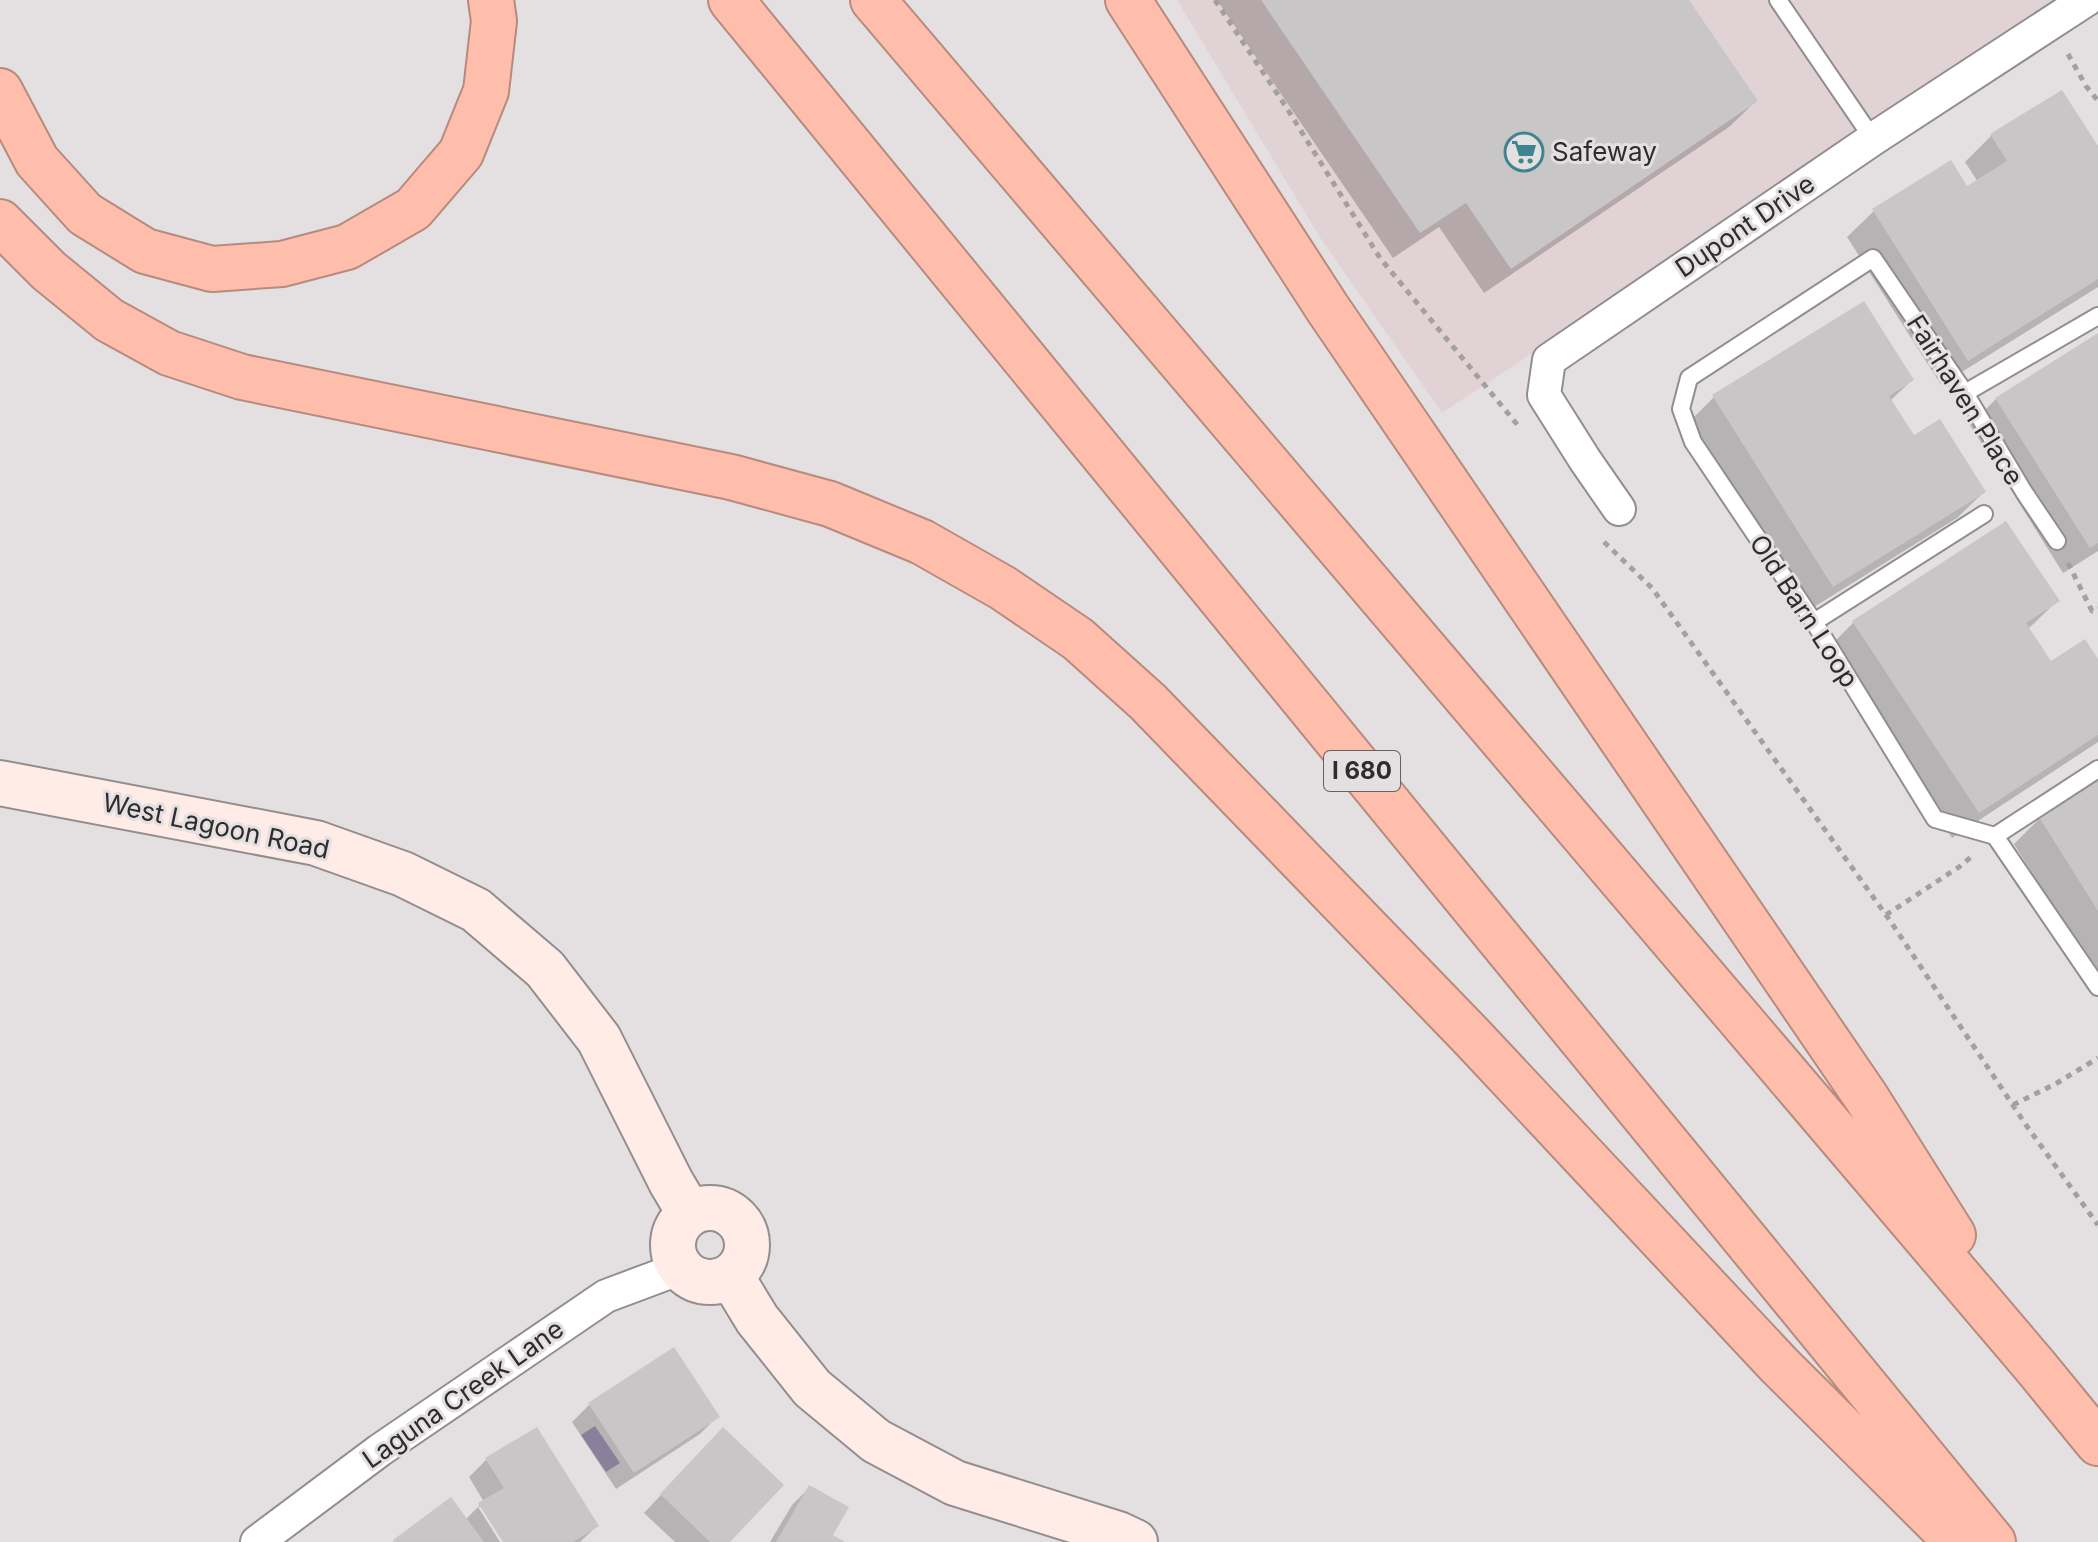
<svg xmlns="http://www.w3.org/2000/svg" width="2098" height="1542" viewBox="0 0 2098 1542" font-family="Inter,sans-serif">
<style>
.built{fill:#e1d3d5}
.water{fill:#ada1c3}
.shadow{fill:#0003}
.building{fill:#c9c6c8}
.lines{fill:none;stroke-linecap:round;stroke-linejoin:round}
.lane-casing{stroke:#928e8e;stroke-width:20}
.street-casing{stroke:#928e8e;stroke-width:36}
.secondary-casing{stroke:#928e8e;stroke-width:48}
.highway-casing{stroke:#b68b7f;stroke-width:48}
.path{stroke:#a3a0a0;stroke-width:5;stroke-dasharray:6 6;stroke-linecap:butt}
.lane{stroke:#fff;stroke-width:16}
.street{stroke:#fff;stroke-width:32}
.secondary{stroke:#ffece6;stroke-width:44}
.highway{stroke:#ffbeab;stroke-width:44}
.labels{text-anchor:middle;stroke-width:6;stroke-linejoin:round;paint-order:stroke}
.shield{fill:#e4e0e1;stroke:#656262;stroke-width:2}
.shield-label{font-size:24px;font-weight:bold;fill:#2e2c2c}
.poi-label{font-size:26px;fill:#2e2c2c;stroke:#e4e0e1;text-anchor:start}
.street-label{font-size:26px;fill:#2e2c2c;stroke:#e4e0e1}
</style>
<rect width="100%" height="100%" fill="#e4e0e1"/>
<!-- built -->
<path class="built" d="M 1177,0 L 2064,0 L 1442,413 L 1319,236 Z"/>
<!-- water -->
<path class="water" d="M 595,1426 L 620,1463 L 606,1472 L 581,1435 Z"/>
<!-- shadow -->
<path class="shadow" d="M 1217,0 L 1686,0 L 1756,101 L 1729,127 L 1484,293 L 1439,227 L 1393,258 Z
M 2061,92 L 2098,150 L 2098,287 L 1941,385 L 1847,237 L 1874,211 L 1967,189 L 1978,182 L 1965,162 L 1991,136 Z
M 2098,335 L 2098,551 L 2063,573 L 1970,425 L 1996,399 Z
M 1912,380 L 1890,401 L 1913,438 L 1984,492 L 1957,518 L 1806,612 L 1688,423 L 1714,397 Z
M 2057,601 L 2028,629 L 2051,664 L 2098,663 L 2098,742 L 1952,838 L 1828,648 L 1854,622 Z
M 2098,783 L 2098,979 L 2014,844 L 2040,818 Z
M 673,1349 L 718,1416 L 700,1434 L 616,1489 L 572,1422 L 589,1405 Z
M 536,1429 L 597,1526 L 580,1542 L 505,1542 L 483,1507 L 478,1507 L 500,1542 L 393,1542 L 450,1499 L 465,1520 L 480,1505 L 484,1502 L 469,1477 L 486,1460 Z
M 706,1447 L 728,1542 L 675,1542 L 644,1513 Z
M 810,1487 L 830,1535 L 841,1542 L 770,1542 L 792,1505 Z"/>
<!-- building -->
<path class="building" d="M 1261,0 L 1689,0 L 1758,101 L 1511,269 L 1466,203 L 1420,233 Z
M 2062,90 L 2098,146 L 2098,279 L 1968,361 L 1872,209 L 1951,160 L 1967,186 L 2007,161 L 1990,134 Z
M 1864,301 L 1914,380 L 1889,396 L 1914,435 L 1940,419 L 1986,492 L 1833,587 L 1712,395 Z
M 2098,333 L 2098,543 L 2090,548 L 1995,398 Z
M 2006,521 L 2060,601 L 2026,623 L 2051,661 L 2085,639 L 2098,659 L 2098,735 L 1979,813 L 1852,621 Z
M 2098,781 L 2098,911 L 2039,817 Z
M 674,1347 L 720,1417 L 634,1473 L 588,1403 Z
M 537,1427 L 599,1526 L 573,1542 L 503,1542 L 478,1503 L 504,1488 L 485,1458 Z
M 723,1427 L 784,1485 L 730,1542 L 710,1542 L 660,1494 Z
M 809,1485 L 849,1507 L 833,1535 L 845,1542 L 776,1542 Z
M 451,1497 L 484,1542 L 394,1542 L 393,1540 Z"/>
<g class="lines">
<defs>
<path id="lane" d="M 1778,0 L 1873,139
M 1965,393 L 2098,316
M 2057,541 L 2024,492 L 1965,393 L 1873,258 L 1689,378 L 1681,409 L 1693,442 L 1814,622 L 1935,819 L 1995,836 L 2098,987
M 1814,622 L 1984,514
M 1995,836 L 2098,769"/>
<path id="street" d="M 1619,509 L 1585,460 L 1544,395 L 1549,360 L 1873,139 L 2086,0
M 257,1542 L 380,1450 L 606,1296 L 681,1268"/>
<path id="secondary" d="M 0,783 L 316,843 L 403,874 L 476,910 L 545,969 L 599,1039 L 671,1182 L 690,1214
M673 1245a37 37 0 1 1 74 0a37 37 0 1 1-74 0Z
M 731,1276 L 757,1319 L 812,1388 L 876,1441 L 955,1483 L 1118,1534 L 1135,1542"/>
<path id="highway" d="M 731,0 L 1993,1542
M 873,0 L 2035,1366 L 2098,1443
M 1128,0 L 1328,309 L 1866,1097 L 1953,1235
M 0,91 L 37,161 L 85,214 L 145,251 L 212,269 L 282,264 L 347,247 L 413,209 L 461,153 L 486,91 L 494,21 L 491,0
M 0,222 L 49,271 L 109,320 L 169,353 L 242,377 L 731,477 L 830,504 L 922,542 L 1003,588 L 1078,639 L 1148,702 L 1472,1037 L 1779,1365 L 1957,1542"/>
</defs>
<!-- lane casing -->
<use href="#lane" class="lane-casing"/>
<!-- street casing -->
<use href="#street" class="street-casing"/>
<!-- secondary casing -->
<use href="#secondary" class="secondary-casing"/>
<!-- highway casing -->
<use href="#highway" class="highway-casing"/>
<!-- path -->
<path class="path" d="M 1215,0 L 1288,110 L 1380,258 L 1520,428
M 2068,54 L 2086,86 L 2098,101
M 1604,542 L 1652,588 L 1891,922 L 2026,1125 L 2098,1225
M 2068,563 L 2092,611 L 2098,608
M 1886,915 L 1959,867 L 1971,857
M 2013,1105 L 2057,1083 L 2098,1058"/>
<!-- lane -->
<use href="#lane" class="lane"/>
<!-- street -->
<use href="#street" class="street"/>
<!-- secondary -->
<use href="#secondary" class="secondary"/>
<!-- highway -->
<use href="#highway" class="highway"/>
</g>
<!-- icons -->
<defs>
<symbol id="supermarket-ring" viewBox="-11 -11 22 22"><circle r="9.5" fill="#e4e0e1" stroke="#3f858f" stroke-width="1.5"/><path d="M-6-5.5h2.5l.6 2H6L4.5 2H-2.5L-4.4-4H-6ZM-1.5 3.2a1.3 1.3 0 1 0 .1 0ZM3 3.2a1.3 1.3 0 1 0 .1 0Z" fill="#3f858f"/></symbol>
</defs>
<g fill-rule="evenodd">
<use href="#supermarket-ring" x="1502" y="130" width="44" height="44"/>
</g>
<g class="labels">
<!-- shield labels -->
<rect class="shield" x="1324" y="751" width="76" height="40" rx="6"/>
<g class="shield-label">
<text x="1362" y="779">I 680</text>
</g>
<!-- poi labels -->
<g class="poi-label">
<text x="1552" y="161">Safeway</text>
</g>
<!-- street labels -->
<g class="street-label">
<text transform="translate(1745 226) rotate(-34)" y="9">Dupont Drive</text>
<text transform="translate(1965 400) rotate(58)" y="9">Fairhaven Place</text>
<text transform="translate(1804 611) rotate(57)" y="9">Old Barn Loop</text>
<text transform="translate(216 826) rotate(12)" y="9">West Lagoon Road</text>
<text transform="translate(463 1394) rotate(-35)" y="9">Laguna Creek Lane</text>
</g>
</g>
</svg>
